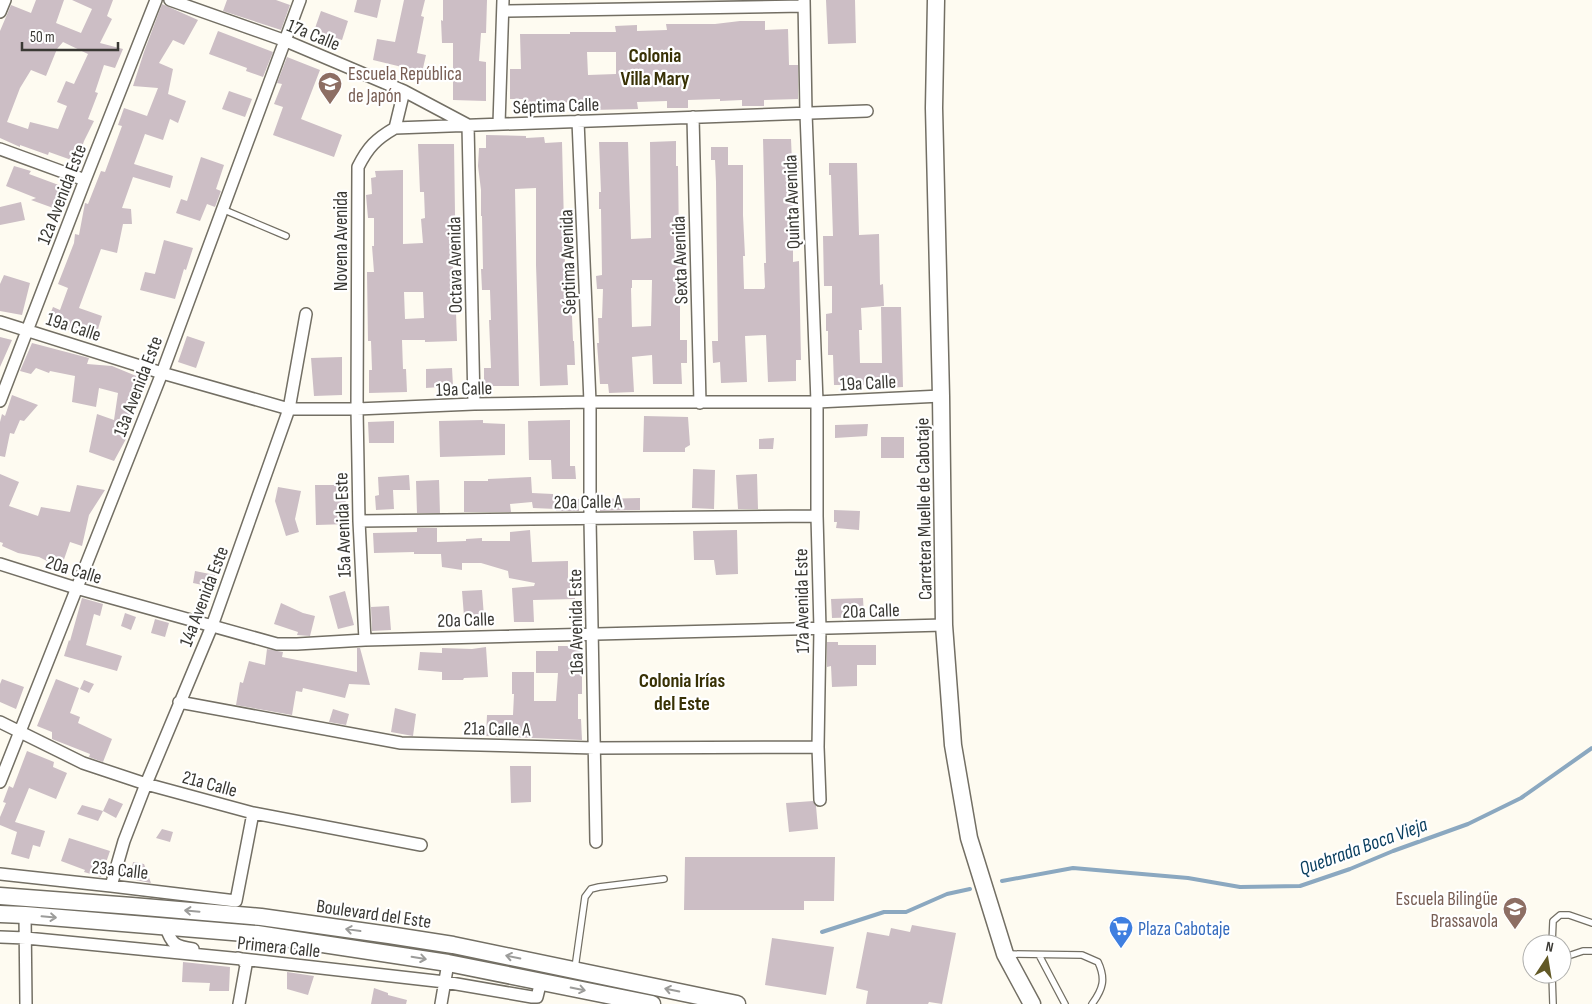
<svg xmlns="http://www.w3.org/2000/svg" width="1592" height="1004" viewBox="0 0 1592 1004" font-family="'Sofia Sans Condensed',sans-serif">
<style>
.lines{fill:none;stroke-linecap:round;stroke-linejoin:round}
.stream{stroke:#8ba8c0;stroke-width:4}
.building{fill:#ccbec5;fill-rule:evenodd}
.service-casing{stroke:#736f64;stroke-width:8}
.minor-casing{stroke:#736f64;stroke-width:14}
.secondary-casing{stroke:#736f64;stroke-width:19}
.service{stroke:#fff;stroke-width:5.5}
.minor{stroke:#fff;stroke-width:11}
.secondary{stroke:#fff;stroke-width:16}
.oneway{stroke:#9c9c9a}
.labels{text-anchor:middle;stroke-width:4.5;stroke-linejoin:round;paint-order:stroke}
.street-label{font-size:19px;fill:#3a3934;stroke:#fff}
.education-label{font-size:19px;fill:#785e54;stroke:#fff;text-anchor:start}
.shop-label{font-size:19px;fill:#366cbe;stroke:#fff;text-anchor:start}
.neighbourhood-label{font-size:20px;font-weight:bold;fill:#383105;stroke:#fff}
.water-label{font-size:20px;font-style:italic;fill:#0b3f60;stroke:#fff}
</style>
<rect width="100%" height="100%" fill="#fefbf1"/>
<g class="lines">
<!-- stream -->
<path class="stream" d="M 1002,881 L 1073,868 L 1188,878 L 1240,887 L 1300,886 L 1350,869 L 1393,851 L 1468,824 L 1521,798 L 1592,748
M 822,932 L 884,912 L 906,912 L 947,894 L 970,889"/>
</g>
<!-- building -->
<path class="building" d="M 36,0 L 64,0 L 56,23 L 81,33 L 92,9 L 72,0 L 113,0 L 107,16 L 112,19 L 100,43 L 123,49 L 115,68 L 104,65 L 95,92 L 98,93 L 88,119 L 94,121 L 84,141 L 77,162 L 49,152 L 48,155 L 20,145 L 20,147 L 0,138 L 0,31 L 11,5 L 31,13 ZM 63,42 L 88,54 L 74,84 L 66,81 L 57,102 L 67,106 L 58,129 L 30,122 L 28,129 L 7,122 L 20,88 L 31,70 L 46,76 L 57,49 Z
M 227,0 L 276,0 L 290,5 L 281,30 L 223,11 Z
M 357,0 L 381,0 L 377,18 L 354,12 Z
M 404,0 L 425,0 L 421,16 L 424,17 L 417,53 L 426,55 L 421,77 L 400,73 L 402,67 L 373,60 L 377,39 L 395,42 Z
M 443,0 L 487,0 L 486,33 L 481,33 L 479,61 L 486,62 L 486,101 L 453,100 L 453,43 L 442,43 L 441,20 L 443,21 Z
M 826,0 L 855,0 L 856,43 L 828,44 Z
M 162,4 L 198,20 L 184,45 L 173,40 L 159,63 L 173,69 L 168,94 L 186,101 L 178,123 L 170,119 L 163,140 L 145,134 L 134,164 L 173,176 L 170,188 L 133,177 L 122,208 L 131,209 L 132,224 L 123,224 L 117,253 L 101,249 L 79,308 L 102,316 L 95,339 L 74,335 L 75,332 L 47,322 L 53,307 L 60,310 L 68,288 L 58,284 L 74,243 L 75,234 L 79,235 L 85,203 L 88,204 L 101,171 L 105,172 L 122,126 L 118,125 L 124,108 L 147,116 L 158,88 L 133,86 L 144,52 Z
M 321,11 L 348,21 L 342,40 L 314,31 Z
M 740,21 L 765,21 L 765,30 L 788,29 L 789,65 L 798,65 L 798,99 L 764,100 L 764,106 L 742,106 L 742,100 L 720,101 L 720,99 L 688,100 L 688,108 L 667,108 L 667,101 L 637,102 L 638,109 L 591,110 L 591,102 L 524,103 L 524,99 L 510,99 L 510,69 L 521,69 L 520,34 L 570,34 L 570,32 L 616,32 L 615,26 L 637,25 L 637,31 L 667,30 L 666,24 L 715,24 ZM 587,52 L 616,52 L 616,74 L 588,75 Z
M 218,31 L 273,52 L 263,77 L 246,71 L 247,68 L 209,54 Z
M 287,57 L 320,70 L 301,119 L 342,135 L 334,157 L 273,135 L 283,107 L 274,104 L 282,84 L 277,83 Z
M 229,91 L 252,99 L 245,117 L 222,109 Z
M 486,135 L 526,136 L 526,138 L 544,137 L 545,143 L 562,142 L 565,267 L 570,267 L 573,341 L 574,341 L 575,365 L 567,365 L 568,385 L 540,386 L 536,265 L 536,188 L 515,189 L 519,386 L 484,386 L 484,368 L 491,368 L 489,320 L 491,320 L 490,290 L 482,290 L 481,269 L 483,269 L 482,216 L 481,216 L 481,190 L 478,166 L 479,148 L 486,148 Z
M 763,139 L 791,139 L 792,162 L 799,162 L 799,181 L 792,181 L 793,212 L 799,212 L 799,234 L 793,235 L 793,262 L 799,261 L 801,360 L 796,360 L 796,381 L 768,382 L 766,335 L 745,336 L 747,382 L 721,383 L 720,362 L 713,363 L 712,341 L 718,341 L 716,182 L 715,160 L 711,160 L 711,147 L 728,147 L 728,165 L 743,165 L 743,215 L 745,256 L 743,256 L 744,289 L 764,289 L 765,287 L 764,263 L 766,263 Z
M 676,141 L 676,166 L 678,166 L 679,243 L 682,243 L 682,265 L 686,265 L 686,282 L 680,283 L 680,340 L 687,340 L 687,363 L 681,363 L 682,384 L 653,384 L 652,355 L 632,357 L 634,392 L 609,393 L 608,384 L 600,384 L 597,343 L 599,343 L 598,318 L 602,318 L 603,289 L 597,289 L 596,276 L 602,275 L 601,209 L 599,209 L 599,192 L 601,192 L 599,142 L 628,142 L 631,239 L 651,238 L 650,142 ZM 632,280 L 652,280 L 651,326 L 632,327 L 631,288 L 632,288 Z
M 418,144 L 454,144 L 455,214 L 458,263 L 453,264 L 454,294 L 457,294 L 458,312 L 456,312 L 457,341 L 425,342 L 425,340 L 402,340 L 403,369 L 406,369 L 407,392 L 369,393 L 369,370 L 372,370 L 371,341 L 368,341 L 367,272 L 374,272 L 372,246 L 374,246 L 374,218 L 368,218 L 366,195 L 372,194 L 371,178 L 376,177 L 375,171 L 403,170 L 403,244 L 423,243 L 421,219 L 425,218 L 424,192 L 420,192 ZM 404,292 L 423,292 L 424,318 L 405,319 Z
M 201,157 L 224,165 L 216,189 L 221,191 L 215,207 L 207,204 L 200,221 L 176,213 L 181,199 L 187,201 Z
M 829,163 L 857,163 L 859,235 L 879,234 L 880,285 L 883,284 L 884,306 L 861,308 L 862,330 L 859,330 L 860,363 L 882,363 L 881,307 L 901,307 L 903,387 L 882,388 L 882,385 L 834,385 L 833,355 L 828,355 L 828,331 L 826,331 L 826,314 L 832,313 L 832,286 L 824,286 L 823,236 L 833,236 L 831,175 L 829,175 Z
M 14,166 L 31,171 L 29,174 L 64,187 L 56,209 L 31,200 L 36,198 L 6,186 Z
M 21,202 L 25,220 L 0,225 L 0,207 Z
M 164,240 L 193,248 L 186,270 L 184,269 L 175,299 L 140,290 L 145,272 L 155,274 Z
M 4,275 L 30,283 L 22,315 L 0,311 L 0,284 Z
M 187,336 L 205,342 L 196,368 L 178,362 Z
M 0,337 L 12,340 L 0,367 Z
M 32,343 L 89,358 L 87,364 L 112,366 L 146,380 L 126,424 L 128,425 L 120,436 L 126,439 L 114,461 L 89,452 L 97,414 L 114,420 L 118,393 L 99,388 L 96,407 L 72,402 L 75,376 L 50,371 L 49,373 L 36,368 L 31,374 L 20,371 Z
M 342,357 L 342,395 L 314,396 L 311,358 Z
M 452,368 L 453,386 L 426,388 L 426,369 Z
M 12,395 L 38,405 L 24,421 L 20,420 L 14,434 L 10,433 L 5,457 L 0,456 L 0,422 L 2,414 L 5,416 Z
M 644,416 L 688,417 L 690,445 L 685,448 L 685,452 L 643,452 Z
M 483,420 L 483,423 L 505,424 L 505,455 L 440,457 L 439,421 Z
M 570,420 L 570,466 L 575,466 L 576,479 L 552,479 L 551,460 L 529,460 L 528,421 Z
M 394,421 L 394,443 L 369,443 L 368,422 Z
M 868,424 L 867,436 L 835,438 L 835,425 Z
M 881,437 L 904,437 L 904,458 L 881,458 Z
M 774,438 L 773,449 L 759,449 L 759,439 Z
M 693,469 L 715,470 L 714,509 L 692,508 Z
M 0,474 L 19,482 L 9,506 L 38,516 L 41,507 L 70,512 L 77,485 L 105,490 L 89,515 L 82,546 L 70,542 L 61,568 L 39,557 L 18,553 L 2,546 L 3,543 L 0,542 Z
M 757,474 L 758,509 L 738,509 L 736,475 Z
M 409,475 L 410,490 L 393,490 L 394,509 L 376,510 L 375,496 L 379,495 L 378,477 Z
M 531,477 L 532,493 L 553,494 L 553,500 L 579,499 L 579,511 L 556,511 L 556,509 L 533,508 L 532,502 L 510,504 L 511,512 L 464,512 L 464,481 L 488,481 L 488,479 Z
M 439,480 L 440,513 L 417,513 L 416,481 Z
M 315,485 L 345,485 L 346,510 L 348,510 L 349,524 L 316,525 Z
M 278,487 L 301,491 L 295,519 L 299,532 L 286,536 L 275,501 Z
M 640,498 L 640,510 L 600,511 L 599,499 Z
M 834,510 L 860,511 L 859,530 L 836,528 L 837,522 L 834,522 Z
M 417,528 L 437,528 L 437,542 L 466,541 L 466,539 L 482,538 L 482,541 L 510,541 L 510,532 L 530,530 L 532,562 L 568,561 L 568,579 L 574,579 L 575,599 L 533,600 L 534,622 L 514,622 L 512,588 L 534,586 L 535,583 L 509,578 L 508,571 L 481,563 L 462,563 L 462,570 L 442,567 L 441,554 L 414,554 L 414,552 L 374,553 L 373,533 L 417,532 Z
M 737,530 L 738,574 L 716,575 L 714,560 L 694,560 L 693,531 Z
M 195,571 L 215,575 L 212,587 L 193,583 Z
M 482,590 L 484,617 L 464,616 L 462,591 Z
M 345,591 L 354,625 L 338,629 L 329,596 Z
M 82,598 L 103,604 L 100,616 L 94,614 L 86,645 L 122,656 L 117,671 L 64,656 L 69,640 L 70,641 Z
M 863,598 L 864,617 L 832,618 L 831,599 Z
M 281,603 L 303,613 L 315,616 L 310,636 L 297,635 L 298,632 L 274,624 Z
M 389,606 L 391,630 L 372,631 L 371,607 Z
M 125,613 L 136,617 L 131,630 L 121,626 Z
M 155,619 L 169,623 L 165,637 L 151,633 Z
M 827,642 L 838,642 L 838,645 L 876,645 L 876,665 L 857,665 L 857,686 L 832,687 L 831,666 L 827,667 Z
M 558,646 L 582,646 L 582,694 L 578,694 L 578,719 L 581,719 L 582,740 L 486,736 L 487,715 L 513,715 L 514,694 L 512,694 L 512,672 L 534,672 L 534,701 L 556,701 L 558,673 L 536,673 L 536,651 L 558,651 Z
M 486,647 L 488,677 L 464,678 L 463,680 L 442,680 L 442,672 L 418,670 L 420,652 L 442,653 L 442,648 L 472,649 Z
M 357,648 L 360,648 L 370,685 L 349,684 L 345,698 L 303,688 L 302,692 L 296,691 L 292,715 L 236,705 L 240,682 L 243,683 L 249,661 L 265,665 L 267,649 L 283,652 L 282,657 L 357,672 Z
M 2,679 L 24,687 L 16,709 L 0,702 L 0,684 Z
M 56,679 L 79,688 L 70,713 L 80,717 L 78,723 L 112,739 L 103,762 L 89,757 L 90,754 L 52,739 L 52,732 L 37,726 Z
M 84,680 L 94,684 L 89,693 L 80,689 Z
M 395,708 L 416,714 L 413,736 L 391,732 Z
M 333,709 L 349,714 L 346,725 L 329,722 Z
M 27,751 L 54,762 L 53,767 L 67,773 L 56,799 L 29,788 L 15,822 L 45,831 L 40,847 L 33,845 L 29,859 L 11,854 L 17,832 L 0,825 L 0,817 L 6,803 L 3,802 L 9,786 L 13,788 Z
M 510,766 L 531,766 L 531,802 L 511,803 Z
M 109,798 L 123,804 L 116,818 L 103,811 Z
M 813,801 L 816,806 L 818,829 L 789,832 L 786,803 Z
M 82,805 L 103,811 L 98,821 L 77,814 Z
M 162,829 L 173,832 L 170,842 L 156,838 Z
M 69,838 L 110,851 L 101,877 L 84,872 L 85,870 L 61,861 Z
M 685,857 L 835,857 L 834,901 L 804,901 L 804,910 L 684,910 Z
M 133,862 L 144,864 L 151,883 L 130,879 Z
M 912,925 L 956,933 L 942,1004 L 929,1002 L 928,1004 L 866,1004 L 868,991 L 856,988 L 867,932 L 889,936 L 891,928 L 910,932 Z
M 772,938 L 834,947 L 826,995 L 765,985 Z
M 183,962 L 230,967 L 229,991 L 209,991 L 210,983 L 182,982 Z
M 287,972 L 314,976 L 308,995 L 287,989 Z
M 374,988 L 388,993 L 388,995 L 407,1000 L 406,1004 L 371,1004 Z"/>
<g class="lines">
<defs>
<path id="service" d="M 222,209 L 286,236
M 1552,944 L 1553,921 L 1560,915 L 1569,915 L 1592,923
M 1007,954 L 1082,955 L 1098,962 C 1106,979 1103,989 1092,1004
M 1039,955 L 1065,1004
M 1562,958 L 1583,951 L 1592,951
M 575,968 L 585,897 L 591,889 L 599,887 L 664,879
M 1552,974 L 1553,1004"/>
<path id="minor" d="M 170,0 L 286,41 L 404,91 L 468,125 L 474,404
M 804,0 L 806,113 L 817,402 L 817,516 L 820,629 L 818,747 L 820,800
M 503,11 L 804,6
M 0,12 L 5,0
M 693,117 L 700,403
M 578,121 L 590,402 L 590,519 L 596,842
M 499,124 L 503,0
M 395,128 L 867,111
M 0,149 L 85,180
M 0,322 L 162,373 L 289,409 L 357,409 L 474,404 L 590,402 L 817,402 L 941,396
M 0,401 L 85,180 L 156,0
M 359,521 L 817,516
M 0,564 L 76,588 L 277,644 L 297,644 L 365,640 L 944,625
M 365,640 L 359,521 L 357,409 L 358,167 C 368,147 376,139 395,128 L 404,91
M 179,702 L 401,743 L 595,748 L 818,747
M 0,722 L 83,763 L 146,784 L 253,813 L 421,845
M 0,782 L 162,373 L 300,0
M 0,874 L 111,886 L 236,901 L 253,813
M 111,886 L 124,841 L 146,784 L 212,626 L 289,409 L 306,314
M 25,915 L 26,1004
M 166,927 C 171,944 175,946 193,949
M 0,937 L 26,938 L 242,959 L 445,982 L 532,997 L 537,997 L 541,981
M 238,958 L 242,959 L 246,965 L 239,1004
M 441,1004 L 448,963"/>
<path id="secondary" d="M 936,0 L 934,108 L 941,396 L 944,625 L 953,745 L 969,838 L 1005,954 L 1032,1004
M 0,896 L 132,906 L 261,917 L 389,935 L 453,945 L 737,1004
M 0,914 L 25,915 L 257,934 L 448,963 L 652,1004"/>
</defs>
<!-- service casing -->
<use href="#service" class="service-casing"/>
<!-- minor casing -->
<use href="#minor" class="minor-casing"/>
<!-- secondary casing -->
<use href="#secondary" class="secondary-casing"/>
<!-- service -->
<use href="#service" class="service"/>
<!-- minor -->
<use href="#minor" class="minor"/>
<!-- secondary -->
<use href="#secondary" class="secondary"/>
</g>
<!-- one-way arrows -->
<defs><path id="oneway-shaft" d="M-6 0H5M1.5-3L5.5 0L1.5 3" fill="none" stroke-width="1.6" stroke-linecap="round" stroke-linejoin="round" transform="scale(1.25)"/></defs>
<g class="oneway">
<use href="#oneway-shaft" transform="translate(192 911) rotate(-175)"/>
<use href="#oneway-shaft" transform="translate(49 917) rotate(5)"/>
<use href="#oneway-shaft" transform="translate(353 930) rotate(-172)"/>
<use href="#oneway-shaft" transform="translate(513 957) rotate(-168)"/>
<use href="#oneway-shaft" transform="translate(419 958) rotate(9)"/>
<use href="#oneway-shaft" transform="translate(578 989) rotate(11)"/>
<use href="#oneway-shaft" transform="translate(672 990) rotate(-168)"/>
</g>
<!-- icons -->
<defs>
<symbol id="school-pin" viewBox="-11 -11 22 30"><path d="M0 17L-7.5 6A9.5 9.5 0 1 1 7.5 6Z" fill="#8d6e63" stroke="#fff"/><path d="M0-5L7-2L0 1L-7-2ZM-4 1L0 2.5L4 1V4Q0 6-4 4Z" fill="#fff"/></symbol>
<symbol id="supermarket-pin" viewBox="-11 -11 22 30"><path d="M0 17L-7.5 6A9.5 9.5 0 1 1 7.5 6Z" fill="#3f7fe0" stroke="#fff"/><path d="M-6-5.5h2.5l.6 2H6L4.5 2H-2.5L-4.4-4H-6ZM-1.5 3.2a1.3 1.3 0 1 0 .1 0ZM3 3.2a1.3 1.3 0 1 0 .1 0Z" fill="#fff"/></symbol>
</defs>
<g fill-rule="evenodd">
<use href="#school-pin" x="316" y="70" width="28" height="38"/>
<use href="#school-pin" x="1501" y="895" width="28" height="38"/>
<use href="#supermarket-pin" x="1107" y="914" width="28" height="38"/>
</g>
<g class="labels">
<!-- street labels -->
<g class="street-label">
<text transform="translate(314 34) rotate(22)" y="7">17a Calle</text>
<text transform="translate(556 105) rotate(-2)" y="7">Séptima Calle</text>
<text transform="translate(61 194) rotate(-69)" y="7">12a Avenida Este</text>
<text transform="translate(791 202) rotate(-92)" y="7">Quinta Avenida</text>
<text transform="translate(340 241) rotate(-90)" y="7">Novena Avenida</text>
<text transform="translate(679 260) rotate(-92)" y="7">Sexta Avenida</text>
<text transform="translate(567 262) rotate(-92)" y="7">Séptima Avenida</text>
<text transform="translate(454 265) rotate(-91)" y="7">Octava Avenida</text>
<text transform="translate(74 326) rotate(18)" y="7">19a Calle</text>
<text transform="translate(868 382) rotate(-3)" y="7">19a Calle</text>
<text transform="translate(137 386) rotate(-69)" y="7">13a Avenida Este</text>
<text transform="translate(464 388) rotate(-2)" y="7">19a Calle</text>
<text transform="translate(588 501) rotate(-1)" y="7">20a Calle A</text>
<text transform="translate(923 509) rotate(-91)" y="7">Carretera Muelle de Cabotaje</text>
<text transform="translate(342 525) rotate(-92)" y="7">15a Avenida Este</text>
<text transform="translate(74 569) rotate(17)" y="7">20a Calle</text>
<text transform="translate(203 596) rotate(-69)" y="7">14a Avenida Este</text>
<text transform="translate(801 601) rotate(-91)" y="7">17a Avenida Este</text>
<text transform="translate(871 610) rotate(-2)" y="7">20a Calle</text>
<text transform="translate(466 619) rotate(-2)" y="7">20a Calle</text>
<text transform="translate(575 622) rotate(-91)" y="7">16a Avenida Este</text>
<text transform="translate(497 728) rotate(1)" y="7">21a Calle A</text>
<text transform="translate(210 783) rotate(15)" y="7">21a Calle</text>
<text transform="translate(120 869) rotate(6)" y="7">23a Calle</text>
<text transform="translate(374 913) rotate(8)" y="7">Boulevard del Este</text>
<text transform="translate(279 946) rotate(6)" y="7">Primera Calle</text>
</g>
<!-- education labels -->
<g class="education-label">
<text x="348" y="80">Escuela República<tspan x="348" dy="22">de Japón</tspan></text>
<text x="1498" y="905" text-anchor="end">Escuela Bilingüe<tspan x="1498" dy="22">Brassavola</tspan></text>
</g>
<!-- shop labels -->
<g class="shop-label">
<text x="1138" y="935">Plaza Cabotaje</text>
</g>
<!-- neighbourhood labels -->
<g class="neighbourhood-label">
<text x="655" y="62">Colonia<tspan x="655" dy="23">Villa Mary</tspan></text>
<text x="682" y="687">Colonia Irías<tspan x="682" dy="23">del Este</tspan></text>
</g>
<!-- water labels -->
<g class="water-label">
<text transform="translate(1363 846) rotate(-20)" y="7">Quebrada Boca Vieja</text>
</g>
</g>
<!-- north arrow -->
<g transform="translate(1547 959) rotate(12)"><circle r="24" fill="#ffffff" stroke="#b0b0ae"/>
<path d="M0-4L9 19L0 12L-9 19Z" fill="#625926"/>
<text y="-8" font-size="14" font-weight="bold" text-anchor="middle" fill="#3a3934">N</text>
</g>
<!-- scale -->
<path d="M22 42v8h96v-8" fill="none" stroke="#3a3934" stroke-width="2.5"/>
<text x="30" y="42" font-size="15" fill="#3a3934" stroke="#ffffff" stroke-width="4" paint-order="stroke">50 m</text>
</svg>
